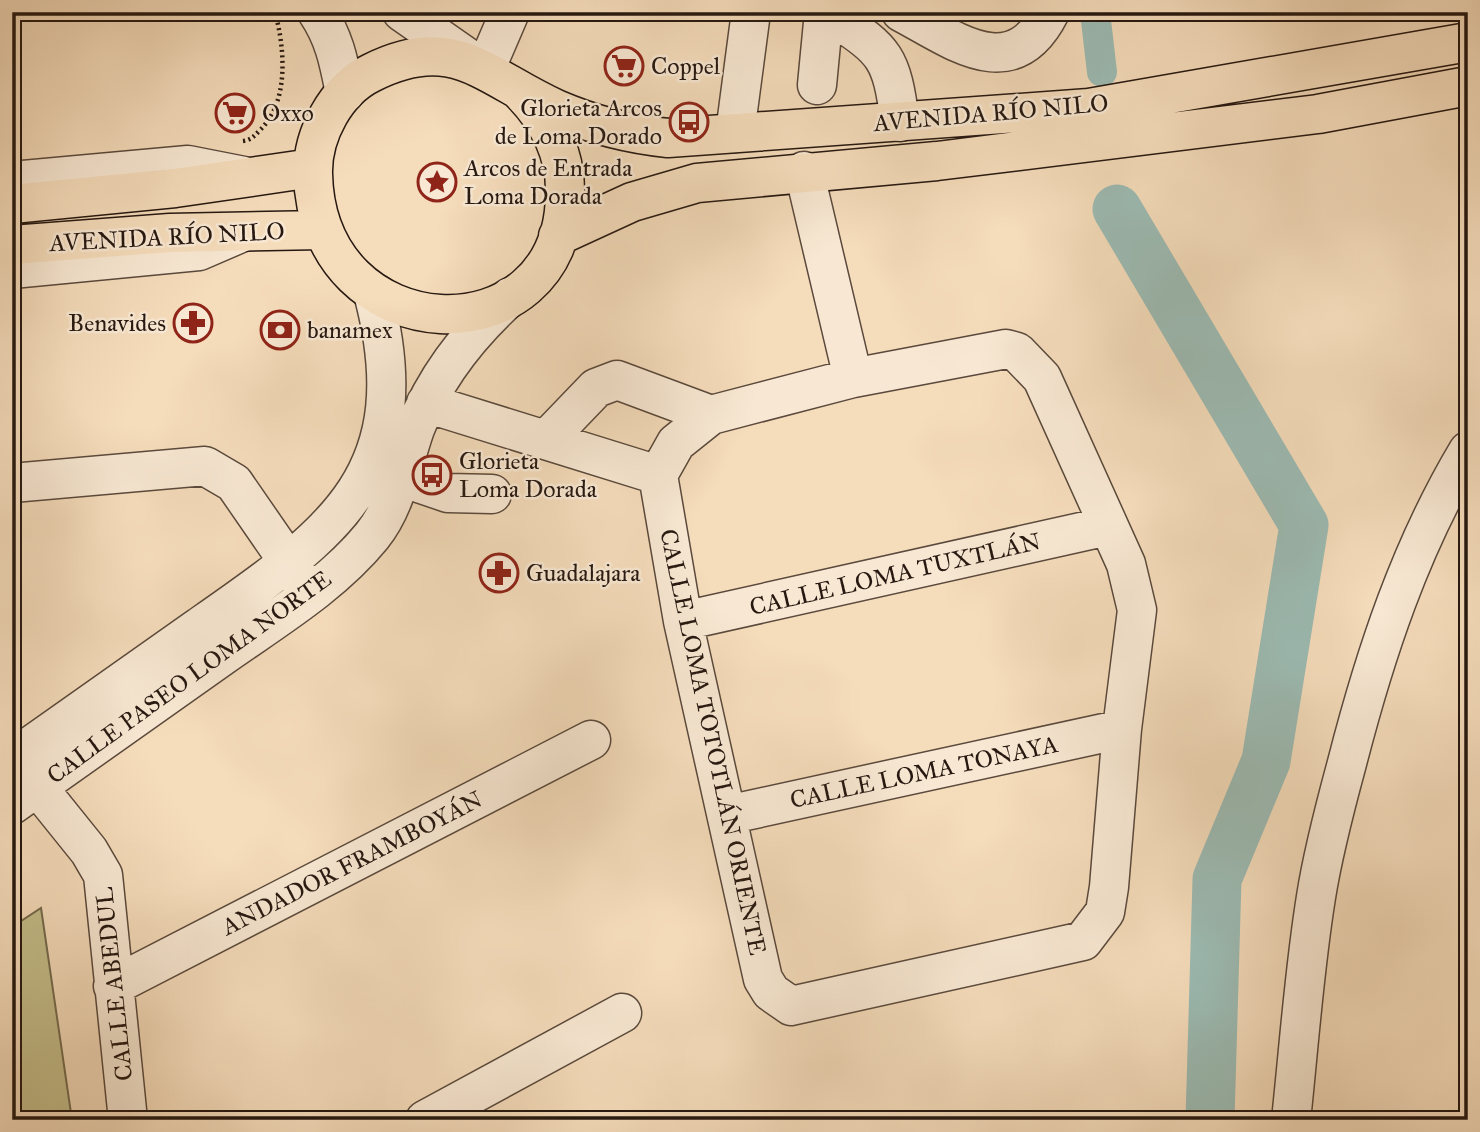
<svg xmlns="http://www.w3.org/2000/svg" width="1480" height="1132" viewBox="0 0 1480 1132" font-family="'IM FELL Great Primer',serif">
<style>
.green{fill:#c4be8b;stroke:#756b4e;stroke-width:2}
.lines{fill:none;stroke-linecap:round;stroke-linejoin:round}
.canal{stroke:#9cbbb3;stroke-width:30}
.river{stroke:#9cbbb3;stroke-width:49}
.minor-casing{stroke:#5a493c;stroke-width:41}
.major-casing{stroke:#261811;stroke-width:41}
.path{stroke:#261811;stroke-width:4.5;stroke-dasharray:2 3.5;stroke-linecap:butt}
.minor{stroke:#f8e8d3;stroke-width:38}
.major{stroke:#f5dcbb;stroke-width:38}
.labels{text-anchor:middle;stroke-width:5;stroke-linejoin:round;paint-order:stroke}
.poi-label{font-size:24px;fill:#261811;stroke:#f8e8d3;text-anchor:start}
.street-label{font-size:24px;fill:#261811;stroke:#f8e8d3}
</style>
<rect width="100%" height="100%" fill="#f5dcbb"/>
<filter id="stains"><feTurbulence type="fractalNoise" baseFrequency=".00286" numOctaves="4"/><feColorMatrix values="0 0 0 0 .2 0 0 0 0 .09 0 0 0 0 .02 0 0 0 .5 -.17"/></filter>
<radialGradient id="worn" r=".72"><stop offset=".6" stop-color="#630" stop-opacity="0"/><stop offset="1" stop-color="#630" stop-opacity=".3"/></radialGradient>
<!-- green -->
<path class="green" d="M 41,908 L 72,1120 L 12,1120 L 12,927 Z"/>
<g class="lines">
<!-- canal -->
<path class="canal" d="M 1095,12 L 1102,72"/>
<!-- river -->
<path class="river" d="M 1117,209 L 1304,525 L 1266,761 L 1217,879 L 1210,1120"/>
<defs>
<path id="minor" d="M 317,12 C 335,39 339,63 345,93
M 402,12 L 475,63
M 827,12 C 884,51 891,52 900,122
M 901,12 C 954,40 1012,87 1050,12
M 485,70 L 510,12
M 817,85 L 824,12
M 735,133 L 751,12
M 804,171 L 853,378
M 12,181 L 188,165 L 244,176
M 12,269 L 199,251 L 243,232
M 1006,349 L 1017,352 L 1042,378 L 1126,564 L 1137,610 L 1122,729 L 1109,887 L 1105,912 L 1083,941 L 791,1006 L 771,992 L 763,979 L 683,621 L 658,475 L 676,443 L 711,415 L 853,378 Z
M 426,403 L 658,475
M 546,440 L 596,388 L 617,380 L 711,415
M 401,477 L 448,493 L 492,494
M 12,483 L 205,466 L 234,483 L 303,583
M 683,621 L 1108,526
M 12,759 C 75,715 137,671 199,627 C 334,533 421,475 373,293
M 23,769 L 89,851 L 103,875 L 128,1120
M 12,805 C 83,755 153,705 224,655 C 275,619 332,585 372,536 C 397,505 402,466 415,429 C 435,377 469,334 510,297
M 727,815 L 1122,729
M 113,986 L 591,740
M 425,1120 L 622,1013
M 1291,1120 C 1299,1046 1304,971 1316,897 C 1323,852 1335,807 1347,763 C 1375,654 1410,548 1468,451"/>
<path id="major" d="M 519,90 C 547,118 566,152 565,193 C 565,362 317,353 313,174 C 312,135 336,90 371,73 C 454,31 485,77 556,109 C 593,125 628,134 668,138 L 1089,108 L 1468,42
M 12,204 L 175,188 L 312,168
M 558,236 L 632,202 L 697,183 L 937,161 L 1318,114 L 1468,86
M 12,245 L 170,233 L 322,230"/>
</defs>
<!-- minor casing -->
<use href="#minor" class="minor-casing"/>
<!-- major casing -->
<use href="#major" class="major-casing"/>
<!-- path -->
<path class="path" d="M 243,141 C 252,140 255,135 261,129 C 289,101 285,49 275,12"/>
<!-- minor -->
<use href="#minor" class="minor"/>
<!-- major -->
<use href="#major" class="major"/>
</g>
<!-- icons -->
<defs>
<symbol id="supermarket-ring" viewBox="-11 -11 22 22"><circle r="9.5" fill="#f8e8d3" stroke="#8f2418" stroke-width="1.5"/><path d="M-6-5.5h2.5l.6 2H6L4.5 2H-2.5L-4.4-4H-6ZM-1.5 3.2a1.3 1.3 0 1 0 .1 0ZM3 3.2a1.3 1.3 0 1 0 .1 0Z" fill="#8f2418"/></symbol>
<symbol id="bus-ring" viewBox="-11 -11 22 22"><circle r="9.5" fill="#f8e8d3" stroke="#8f2418" stroke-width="1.5"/><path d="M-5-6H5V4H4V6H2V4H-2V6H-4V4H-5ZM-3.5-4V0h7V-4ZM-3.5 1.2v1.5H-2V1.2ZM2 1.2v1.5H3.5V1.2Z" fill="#8f2418"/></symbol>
<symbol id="sight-ring" viewBox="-11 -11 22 22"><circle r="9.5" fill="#f8e8d3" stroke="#8f2418" stroke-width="1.5"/><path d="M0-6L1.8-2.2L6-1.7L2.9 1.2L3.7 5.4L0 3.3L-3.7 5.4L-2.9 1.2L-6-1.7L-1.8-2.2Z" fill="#8f2418"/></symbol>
<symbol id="pharmacy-ring" viewBox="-11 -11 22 22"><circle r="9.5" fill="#f8e8d3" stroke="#8f2418" stroke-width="1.5"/><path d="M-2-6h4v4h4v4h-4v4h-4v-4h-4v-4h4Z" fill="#8f2418"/></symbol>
<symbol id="bank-ring" viewBox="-11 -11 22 22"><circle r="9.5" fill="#f8e8d3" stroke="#8f2418" stroke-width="1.5"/><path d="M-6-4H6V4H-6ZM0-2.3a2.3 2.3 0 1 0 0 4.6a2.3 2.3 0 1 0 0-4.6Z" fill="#8f2418"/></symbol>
</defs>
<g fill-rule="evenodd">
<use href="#supermarket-ring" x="602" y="44" width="44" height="44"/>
<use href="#supermarket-ring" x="213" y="91" width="44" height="44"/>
<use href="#bus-ring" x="667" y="100" width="44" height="44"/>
<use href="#sight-ring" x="415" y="160" width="44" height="44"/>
<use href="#pharmacy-ring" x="171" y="301" width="44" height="44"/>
<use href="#bank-ring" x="258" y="308" width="44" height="44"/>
<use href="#bus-ring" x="410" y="453" width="44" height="44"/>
<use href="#pharmacy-ring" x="477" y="551" width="44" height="44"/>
</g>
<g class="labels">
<!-- poi labels -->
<g class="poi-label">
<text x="651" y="74">Coppel</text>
<text x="662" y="116" text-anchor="end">Glorieta Arcos<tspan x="662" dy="28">de Loma Dorado</tspan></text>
<text x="262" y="121">Oxxo</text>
<text x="464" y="176">Arcos de Entrada<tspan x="464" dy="28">Loma Dorada</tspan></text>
<text x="166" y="331" text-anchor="end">Benavides</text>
<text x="307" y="338">banamex</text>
<text x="459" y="469">Glorieta<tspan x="459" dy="28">Loma Dorada</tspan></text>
<text x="526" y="581">Guadalajara</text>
</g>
<!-- street labels -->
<g class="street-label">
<text transform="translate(991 113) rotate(-5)" y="8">AVENIDA RÍO NILO</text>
<text transform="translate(167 237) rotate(-3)" y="8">AVENIDA RÍO NILO</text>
<text transform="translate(895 574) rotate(-13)" y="8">CALLE LOMA TUXTLÁN</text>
<text transform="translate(189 677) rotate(-36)" y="8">CALLE PASEO LOMA NORTE</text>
<text transform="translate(713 742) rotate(78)" y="8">CALLE LOMA TOTOTLÁN ORIENTE</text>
<text transform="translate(924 772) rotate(-12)" y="8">CALLE LOMA TONAYA</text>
<text transform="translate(352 863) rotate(-27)" y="8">ANDADOR FRAMBOYÁN</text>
<text transform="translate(114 984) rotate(-96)" y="8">CALLE ABEDUL</text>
</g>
</g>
<!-- margin -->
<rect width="1480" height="1132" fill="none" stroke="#f5dcbb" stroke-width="42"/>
<rect x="14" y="14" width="1452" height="1104" fill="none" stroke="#261811" stroke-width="3.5"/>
<rect x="21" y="21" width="1438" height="1090" fill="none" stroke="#261811" stroke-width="2"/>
<rect width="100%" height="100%" filter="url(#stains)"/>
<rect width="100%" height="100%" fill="url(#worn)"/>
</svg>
